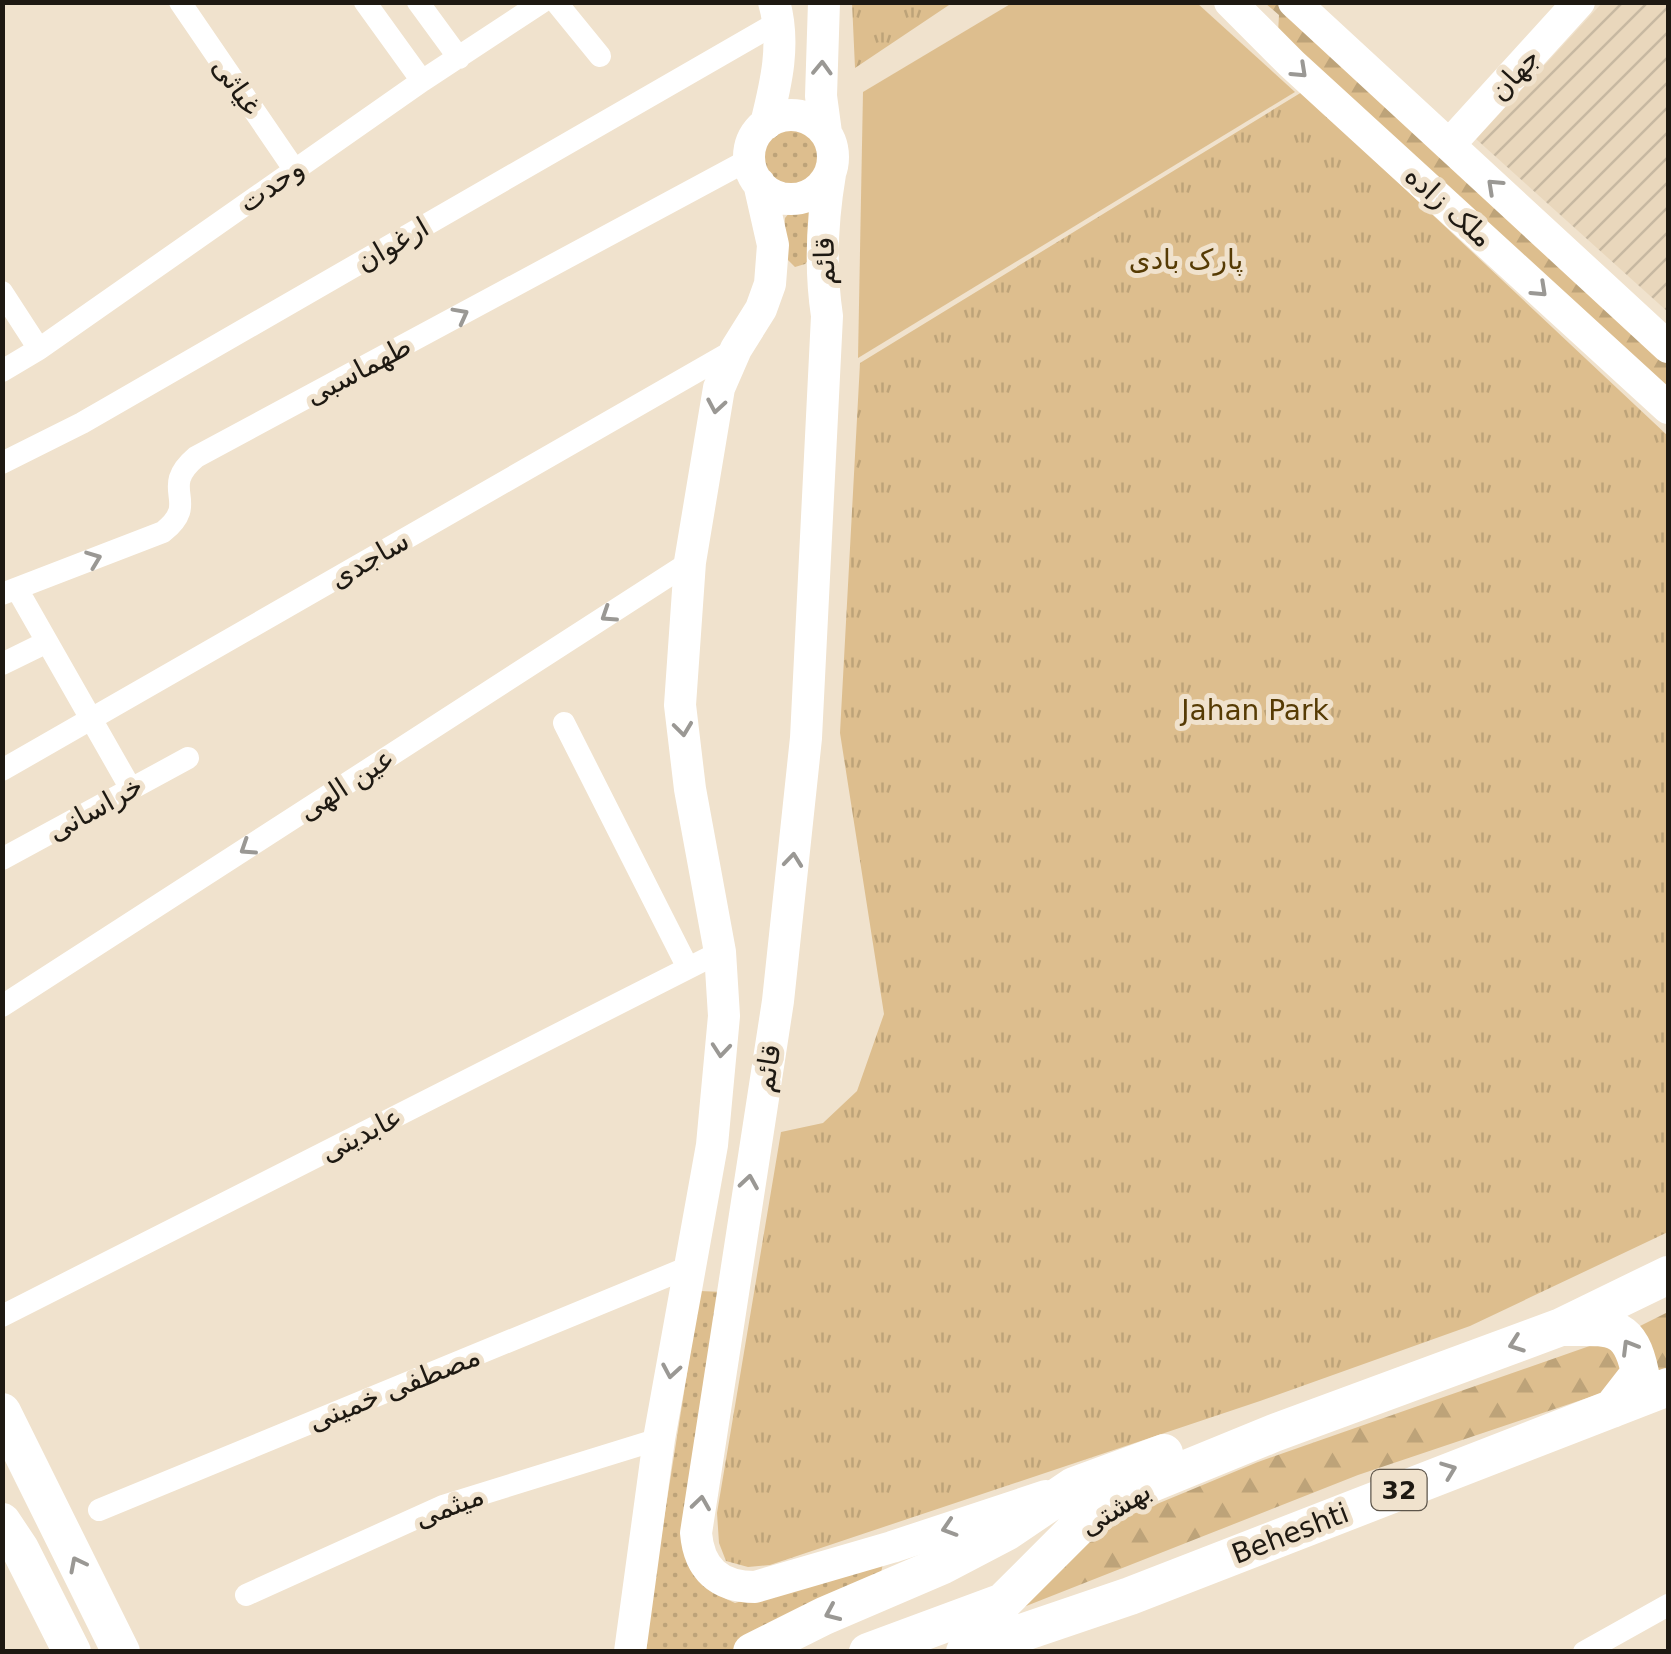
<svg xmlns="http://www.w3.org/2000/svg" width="1671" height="1654" viewBox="0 0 1671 1654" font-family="'DejaVu Sans','Noto Naskh Arabic',sans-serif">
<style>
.industrial{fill:url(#industrial-furrows)}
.grass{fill:url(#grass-dots)}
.forest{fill:url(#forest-firs)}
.park{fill:url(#park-tufts)}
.pitch{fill:#ddbe8e}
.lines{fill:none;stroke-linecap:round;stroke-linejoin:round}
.street{stroke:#fff;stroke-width:22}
.secondary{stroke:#fff;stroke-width:32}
.primary{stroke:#fff;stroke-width:38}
.oneway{stroke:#9a9894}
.labels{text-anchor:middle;stroke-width:10;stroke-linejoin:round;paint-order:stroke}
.shield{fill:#f0e2cd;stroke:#5d554a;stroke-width:2.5}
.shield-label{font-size:25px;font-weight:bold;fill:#1e1912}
.street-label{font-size:28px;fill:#1e1912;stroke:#f0e2cd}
.park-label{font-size:28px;fill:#563b04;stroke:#f0e2cd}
</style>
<defs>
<pattern id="industrial-furrows" width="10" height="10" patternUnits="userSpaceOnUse" patternTransform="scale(2.5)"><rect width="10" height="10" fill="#e9d7bc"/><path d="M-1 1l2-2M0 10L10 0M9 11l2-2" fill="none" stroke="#c7b8a1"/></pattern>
<pattern id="grass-dots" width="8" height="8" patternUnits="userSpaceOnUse" patternTransform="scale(2.5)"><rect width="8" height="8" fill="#ddbe8e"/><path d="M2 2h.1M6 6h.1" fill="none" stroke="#bda379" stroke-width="1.8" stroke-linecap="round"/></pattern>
<pattern id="forest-firs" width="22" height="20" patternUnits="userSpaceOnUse" patternTransform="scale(2.5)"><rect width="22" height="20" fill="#ddbe8e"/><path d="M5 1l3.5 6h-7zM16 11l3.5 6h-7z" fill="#bda379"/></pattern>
<pattern id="park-tufts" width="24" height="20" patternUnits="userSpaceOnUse" patternTransform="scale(2.5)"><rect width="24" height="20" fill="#ddbe8e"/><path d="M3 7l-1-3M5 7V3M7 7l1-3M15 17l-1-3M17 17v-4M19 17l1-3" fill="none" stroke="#bda379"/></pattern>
</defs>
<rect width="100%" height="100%" fill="#f0e2cd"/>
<!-- industrial -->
<path class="industrial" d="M 1602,3 L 1668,3 L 1668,312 L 1476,139 Z"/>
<!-- grass -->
<path class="grass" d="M754 157a37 37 0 1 1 74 0a37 37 0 1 1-74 0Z
M 801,208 L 812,212 L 813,255 L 805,264 L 795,267 L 783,255 L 785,218 L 790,212 Z
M 700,1291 L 723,1292 L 686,1560 C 698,1583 712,1593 735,1603 L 884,1559 L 881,1573 L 741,1651 L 643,1652 Z"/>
<!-- forest -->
<path class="forest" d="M 1265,3 L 1278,3 L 1446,162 L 1668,361 L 1668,393 L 1278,33 L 1279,15 Z
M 1668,1312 L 1668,1368 L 1652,1375 L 1632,1330 Z
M 1601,1342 L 1625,1355 L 1617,1388 L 1358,1475 L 996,1618 L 1092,1531 L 1258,1462 Z"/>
<!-- park -->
<path class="park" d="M 852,2 L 952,2 L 952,3 L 855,68 Z
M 1302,92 L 1668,436 L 1668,1232 L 1470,1326 L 1260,1401 L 770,1565 L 748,1567 L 726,1561 L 719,1543 L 717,1513 L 781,1132 L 823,1123 L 857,1091 L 884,1014 L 840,733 L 860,363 Z"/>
<!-- pitch -->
<path class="pitch" d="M 1197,3 L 1295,92 L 858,358 L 863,92 L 1012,3 Z"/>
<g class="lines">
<!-- street -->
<path class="street" d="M 180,2 L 294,169
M 365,2 L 422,81
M 418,2 L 459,58
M 556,2 L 600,56
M 2,292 L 39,349
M 2,371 L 39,349 L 422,81 L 542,2
M 2,463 L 82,423 L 780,21
M 17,589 L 131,789
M 2,594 L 163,532 C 202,501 157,490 196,457 L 750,159
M 2,664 L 47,642
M 564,723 L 688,968
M 2,770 L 736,349
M 2,859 L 188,758
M 2,1006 L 690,562
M 2,1316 L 720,952
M 99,1510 L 689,1267
M 246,1595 L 443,1506 L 659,1439
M 1584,1652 L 1668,1605"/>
<!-- secondary -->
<path class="secondary" d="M 824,2 L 821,96 L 826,133
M 1230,2 L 1292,64 L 1668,408
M 1294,2 L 1668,347
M749 157a42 42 0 1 1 84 0a42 42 0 1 1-84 0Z
M 766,124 C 776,84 786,43 774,2
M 1449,145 L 1579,2
M 830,174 C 822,221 820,269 827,316 L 806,738 L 778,1001 L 696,1533 C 699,1569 719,1587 755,1587 L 892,1547 L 1046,1496
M 630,1652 L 659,1439 L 712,1145 L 724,1016 L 720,952 L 690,789 L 680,705 L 690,562 L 719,388 L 736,349 L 761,309 L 770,284 L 773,245 L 759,183"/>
<!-- primary -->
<path class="primary" d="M 1564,1327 C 1609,1327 1630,1322 1640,1373 L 1612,1409
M 2,1412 L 121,1652
M 2,1522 L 20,1549 L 72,1652
M 752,1652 L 824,1616 L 943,1565 L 1006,1532 L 1074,1486 L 1164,1453
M 868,1652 L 1003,1602 L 1077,1528 L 1106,1506 L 1137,1489 L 1274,1433 L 1561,1327 L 1668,1275
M 965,1652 L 1130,1596 L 1668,1387"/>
</g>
<!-- one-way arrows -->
<defs><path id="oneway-chevron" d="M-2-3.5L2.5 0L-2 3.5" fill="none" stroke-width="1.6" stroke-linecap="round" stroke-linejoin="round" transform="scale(2.5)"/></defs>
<g class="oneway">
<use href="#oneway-chevron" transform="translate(822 68) rotate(-88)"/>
<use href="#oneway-chevron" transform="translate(1300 71) rotate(43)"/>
<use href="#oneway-chevron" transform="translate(1494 186) rotate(-137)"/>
<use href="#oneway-chevron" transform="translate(1540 290) rotate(43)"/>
<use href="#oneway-chevron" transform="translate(461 315) rotate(-28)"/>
<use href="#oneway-chevron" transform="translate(716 406) rotate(100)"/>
<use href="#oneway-chevron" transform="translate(94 559) rotate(-21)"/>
<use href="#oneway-chevron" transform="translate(608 615) rotate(147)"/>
<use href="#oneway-chevron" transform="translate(683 729) rotate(83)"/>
<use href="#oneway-chevron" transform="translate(247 848) rotate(147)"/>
<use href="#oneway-chevron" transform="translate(793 860) rotate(-84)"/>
<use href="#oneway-chevron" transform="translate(721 1050) rotate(95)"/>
<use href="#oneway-chevron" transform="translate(749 1182) rotate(-81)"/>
<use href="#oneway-chevron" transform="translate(1516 1344) rotate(160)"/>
<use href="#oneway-chevron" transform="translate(1629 1347) rotate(-121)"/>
<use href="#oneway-chevron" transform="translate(671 1371) rotate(100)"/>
<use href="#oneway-chevron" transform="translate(1449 1470) rotate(-21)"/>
<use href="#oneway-chevron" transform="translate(701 1503) rotate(-82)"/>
<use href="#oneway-chevron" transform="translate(949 1528) rotate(162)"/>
<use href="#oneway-chevron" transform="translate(77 1564) rotate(-117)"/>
<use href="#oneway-chevron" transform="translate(832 1613) rotate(156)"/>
</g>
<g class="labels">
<!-- shield labels -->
<rect class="shield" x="1371.5" y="1470" width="55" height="40" rx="8"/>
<g class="shield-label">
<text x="1399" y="1499">32</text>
</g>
<!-- street labels -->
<g class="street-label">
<text transform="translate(1514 74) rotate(-48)" y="10">جهان</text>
<text transform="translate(237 86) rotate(55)" y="10">غیاثی</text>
<text transform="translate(271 185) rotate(-35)" y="10">وحدت</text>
<text transform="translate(1449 206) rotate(42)" y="10">ملک زاده</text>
<text transform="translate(392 244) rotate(-30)" y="10">ارغوان</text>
<text transform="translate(824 261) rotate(-91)" y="10">قائم</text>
<text transform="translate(358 370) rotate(-28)" y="10">طهماسبی</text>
<text transform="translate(369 559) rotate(-30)" y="10">ساجدی</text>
<text transform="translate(346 784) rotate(-33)" y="10">عین الهی</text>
<text transform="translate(95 808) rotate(-29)" y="10">خراسانی</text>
<text transform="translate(767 1068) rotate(-81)" y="10">قائم</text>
<text transform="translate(361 1134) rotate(-27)" y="10">عابدینی</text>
<text transform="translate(394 1388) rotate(-22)" y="10">مصطفی خمینی</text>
<text transform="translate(449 1506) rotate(-21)" y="10">میثمی</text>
<text transform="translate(1115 1508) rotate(-32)" y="10">بهشتى</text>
<text transform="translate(1290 1533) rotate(-21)" y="10">Beheshti</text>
</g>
<!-- park labels -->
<g class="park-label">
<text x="1186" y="269">پارک بادی</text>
<text x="1255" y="720">Jahan Park</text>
</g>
</g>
<!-- border -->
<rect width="1671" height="1654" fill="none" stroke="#1e1912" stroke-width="10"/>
</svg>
